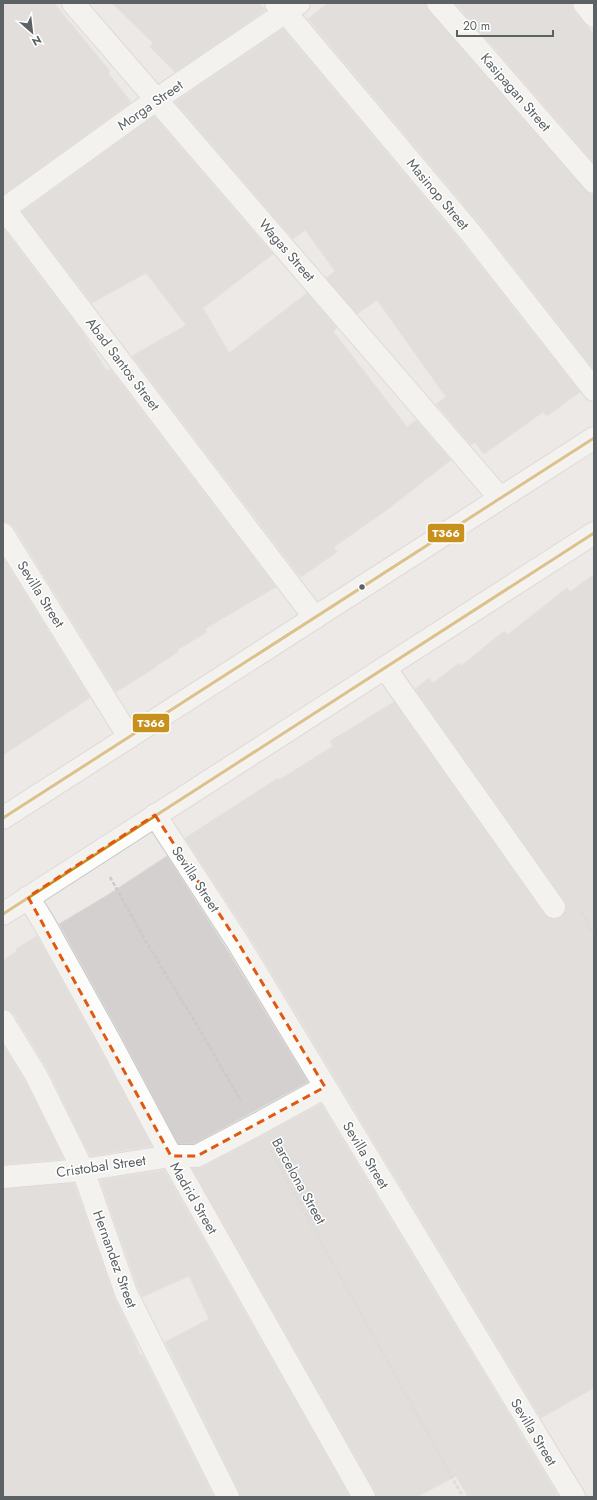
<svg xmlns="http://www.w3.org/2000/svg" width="597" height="1500" viewBox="0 0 597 1500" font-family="Jost,sans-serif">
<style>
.building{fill:#d3d0cf;stroke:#dbd8d5}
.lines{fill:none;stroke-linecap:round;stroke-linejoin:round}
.pedestrian-casing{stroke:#c8c7c6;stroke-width:24}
.minor-casing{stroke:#c8c7c6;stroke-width:24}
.secondary-casing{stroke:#c8c8c7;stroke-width:24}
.path{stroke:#c8ccc9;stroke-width:2.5;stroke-dasharray:4 2;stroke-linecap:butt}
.pedestrian{stroke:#fcfcfb;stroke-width:22}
.minor{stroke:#fcfcfb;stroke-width:22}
.secondary{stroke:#fcfcfb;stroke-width:22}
.bus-1-casing{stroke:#fff;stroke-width:6}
.bus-1{stroke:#c8911e;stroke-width:3}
.marked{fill:none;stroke:#e15910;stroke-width:3;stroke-dasharray:8 5;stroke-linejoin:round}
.bus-dot{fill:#5c6164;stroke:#fff;stroke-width:1.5}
.labels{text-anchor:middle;stroke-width:3;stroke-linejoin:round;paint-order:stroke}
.street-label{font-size:14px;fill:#5c6164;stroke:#fff}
.line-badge{stroke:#fff;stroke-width:1.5}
.badge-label{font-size:11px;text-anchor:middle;font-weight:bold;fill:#fff}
</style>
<rect width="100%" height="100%" fill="#ece9e6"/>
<!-- building -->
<path class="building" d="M 3,3 L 54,3 L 110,71 L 108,73 L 131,102 L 3,195 Z
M 112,3 L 259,3 L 266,10 L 175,72 L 150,47 L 153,43 Z
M 328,3 L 426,3 L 429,11 L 585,190 L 590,194 L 594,194 L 594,370 L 480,224 L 308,19 Z
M 455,3 L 571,3 L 574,11 L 594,34 L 594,163 Z
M 283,29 L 460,240 L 580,392 L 547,416 L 543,412 L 484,454 L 475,442 L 471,445 L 436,404 L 446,397 L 377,300 L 357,314 L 326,278 L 335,271 L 305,230 L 293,239 L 175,102 Z
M 154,116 L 273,254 L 203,308 L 229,353 L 307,293 L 337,328 L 333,331 L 407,427 L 416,420 L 451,460 L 384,512 L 334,547 L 337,552 L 301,577 L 299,574 L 298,574 L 132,356 L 186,325 L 146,273 L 92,303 L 22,212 Z
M 3,228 L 81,330 L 107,371 L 110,369 L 276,587 L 205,629 L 207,632 L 177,650 L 178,652 L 156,666 L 156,667 L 116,692 L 14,527 L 9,523 L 3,522 Z
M 3,558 L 90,698 L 3,755 Z
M 594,574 L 594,1388 L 541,1418 L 248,934 L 185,838 L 278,778 L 279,780 L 333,746 L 330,741 L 394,702 L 544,914 L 549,918 L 556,919 L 561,917 L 565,912 L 566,905 L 564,900 L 415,689 L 429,678 L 433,683 L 459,663 L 461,666 L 504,631 L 507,635 L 567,588 L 570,592 Z
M 167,856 L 226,948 L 308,1082 L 194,1144 L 178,1144 L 119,1032 L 59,924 L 106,896 Z
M 37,936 L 97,1044 L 152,1146 L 90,1156 L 47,1068 L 14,1014 L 9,1010 L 3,1009 L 3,960 L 17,951 L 16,949 Z
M 3,1045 L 25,1081 L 64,1159 L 3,1164 Z
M 321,1104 L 559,1497 L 468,1497 L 456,1476 L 417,1497 L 376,1497 L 375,1491 L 192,1168 L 203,1167 Z
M 164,1170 L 350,1497 L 240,1497 L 239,1491 L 165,1342 L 209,1319 L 189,1276 L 142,1297 L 138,1288 L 100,1180 Z
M 74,1183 L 115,1299 L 134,1338 L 140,1355 L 142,1354 L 214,1497 L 3,1497 L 3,1189 Z"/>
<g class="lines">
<defs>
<path id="pedestrian" d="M 155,815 L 237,941 L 574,1497
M 3,1021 L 36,1075 L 83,1170
M 3,1177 L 83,1170 L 171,1156 L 197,1156 L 256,1125 L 325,1087"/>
<path id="minor" d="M 73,3 L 500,498
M 276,3 L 286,13 L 470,232 L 594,390
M 438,3 L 594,182
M 584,3 L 594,16
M 3,207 L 315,618
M 3,210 L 157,99 L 299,3
M 3,534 L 129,737
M 385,668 L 554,907
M 28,897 L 44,923 L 108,1038 L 171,1156 L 364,1497
M 83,1170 L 126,1293 L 228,1497"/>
<path id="secondary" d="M 3,818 L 594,438
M 3,914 L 594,533"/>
</defs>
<!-- pedestrian casing -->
<use href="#pedestrian" class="pedestrian-casing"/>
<!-- minor casing -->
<use href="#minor" class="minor-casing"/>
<!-- secondary casing -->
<use href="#secondary" class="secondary-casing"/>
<!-- path -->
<path class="path" d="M 110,877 L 149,947 L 197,1025 L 241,1101
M 582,912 L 594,935
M 270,1150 L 463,1497"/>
<!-- pedestrian -->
<use href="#pedestrian" class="pedestrian"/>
<!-- minor -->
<use href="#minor" class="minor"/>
<!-- secondary -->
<use href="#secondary" class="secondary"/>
<defs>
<path id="bus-1" d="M 3,818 L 594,438
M 3,914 L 594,533"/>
</defs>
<!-- bus-1 casing -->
<use href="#bus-1" class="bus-1-casing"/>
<!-- bus-1 -->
<use href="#bus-1" class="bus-1"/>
</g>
<!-- marked area -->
<path d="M0 0H597V1500H0ZM 155,815 L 237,941 L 325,1087 L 197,1156 L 171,1156 L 28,897 Z" fill="#ece9e6" fill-opacity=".55" fill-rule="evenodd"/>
<path class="marked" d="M 155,815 L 237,941 L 325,1087 L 197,1156 L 171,1156 L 28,897 Z"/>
<!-- markers -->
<circle class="bus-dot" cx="362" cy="587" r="3.5"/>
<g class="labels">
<!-- street labels -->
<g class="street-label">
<text transform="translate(516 92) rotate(49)" y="5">Kasipagan Street</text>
<text transform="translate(150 105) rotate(-35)" y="5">Morga Street</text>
<text transform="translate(438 194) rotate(50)" y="5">Masinop Street</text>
<text transform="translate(287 250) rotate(49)" y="5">Wagas Street</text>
<text transform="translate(123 364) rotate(53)" y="5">Abad Santos Street</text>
<text transform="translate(41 594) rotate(58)" y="5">Sevilla Street</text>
<text transform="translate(196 879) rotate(57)" y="5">Sevilla Street</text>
<text transform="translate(366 1155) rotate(59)" y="5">Sevilla Street</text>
<text transform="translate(101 1166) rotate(-8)" y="5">Cristobal Street</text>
<text transform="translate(299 1181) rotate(61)" y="5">Barcelona Street</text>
<text transform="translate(194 1198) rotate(60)" y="5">Madrid Street</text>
<text transform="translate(115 1259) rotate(70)" y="5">Hernandez Street</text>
<text transform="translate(534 1432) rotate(59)" y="5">Sevilla Street</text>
</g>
</g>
<g class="line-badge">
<rect x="427" y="523" width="38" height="20" rx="4" fill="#c8911e"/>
<rect x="132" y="713" width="38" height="20" rx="4" fill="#c8911e"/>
</g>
<g class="badge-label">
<text x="446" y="537">T366</text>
<text x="151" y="727">T366</text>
</g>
<!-- border -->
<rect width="597" height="1500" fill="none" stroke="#5c6164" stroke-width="8"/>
<!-- north arrow -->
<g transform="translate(32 32) rotate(152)" stroke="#ffffff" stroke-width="3" paint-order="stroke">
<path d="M0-3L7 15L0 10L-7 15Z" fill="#5c6164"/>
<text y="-6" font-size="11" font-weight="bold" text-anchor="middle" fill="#5c6164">N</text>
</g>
<!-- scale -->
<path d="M457 30v6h96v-6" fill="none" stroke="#5c6164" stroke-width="2"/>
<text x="463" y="30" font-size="12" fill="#5c6164" stroke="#ffffff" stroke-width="3" paint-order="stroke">20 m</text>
</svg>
